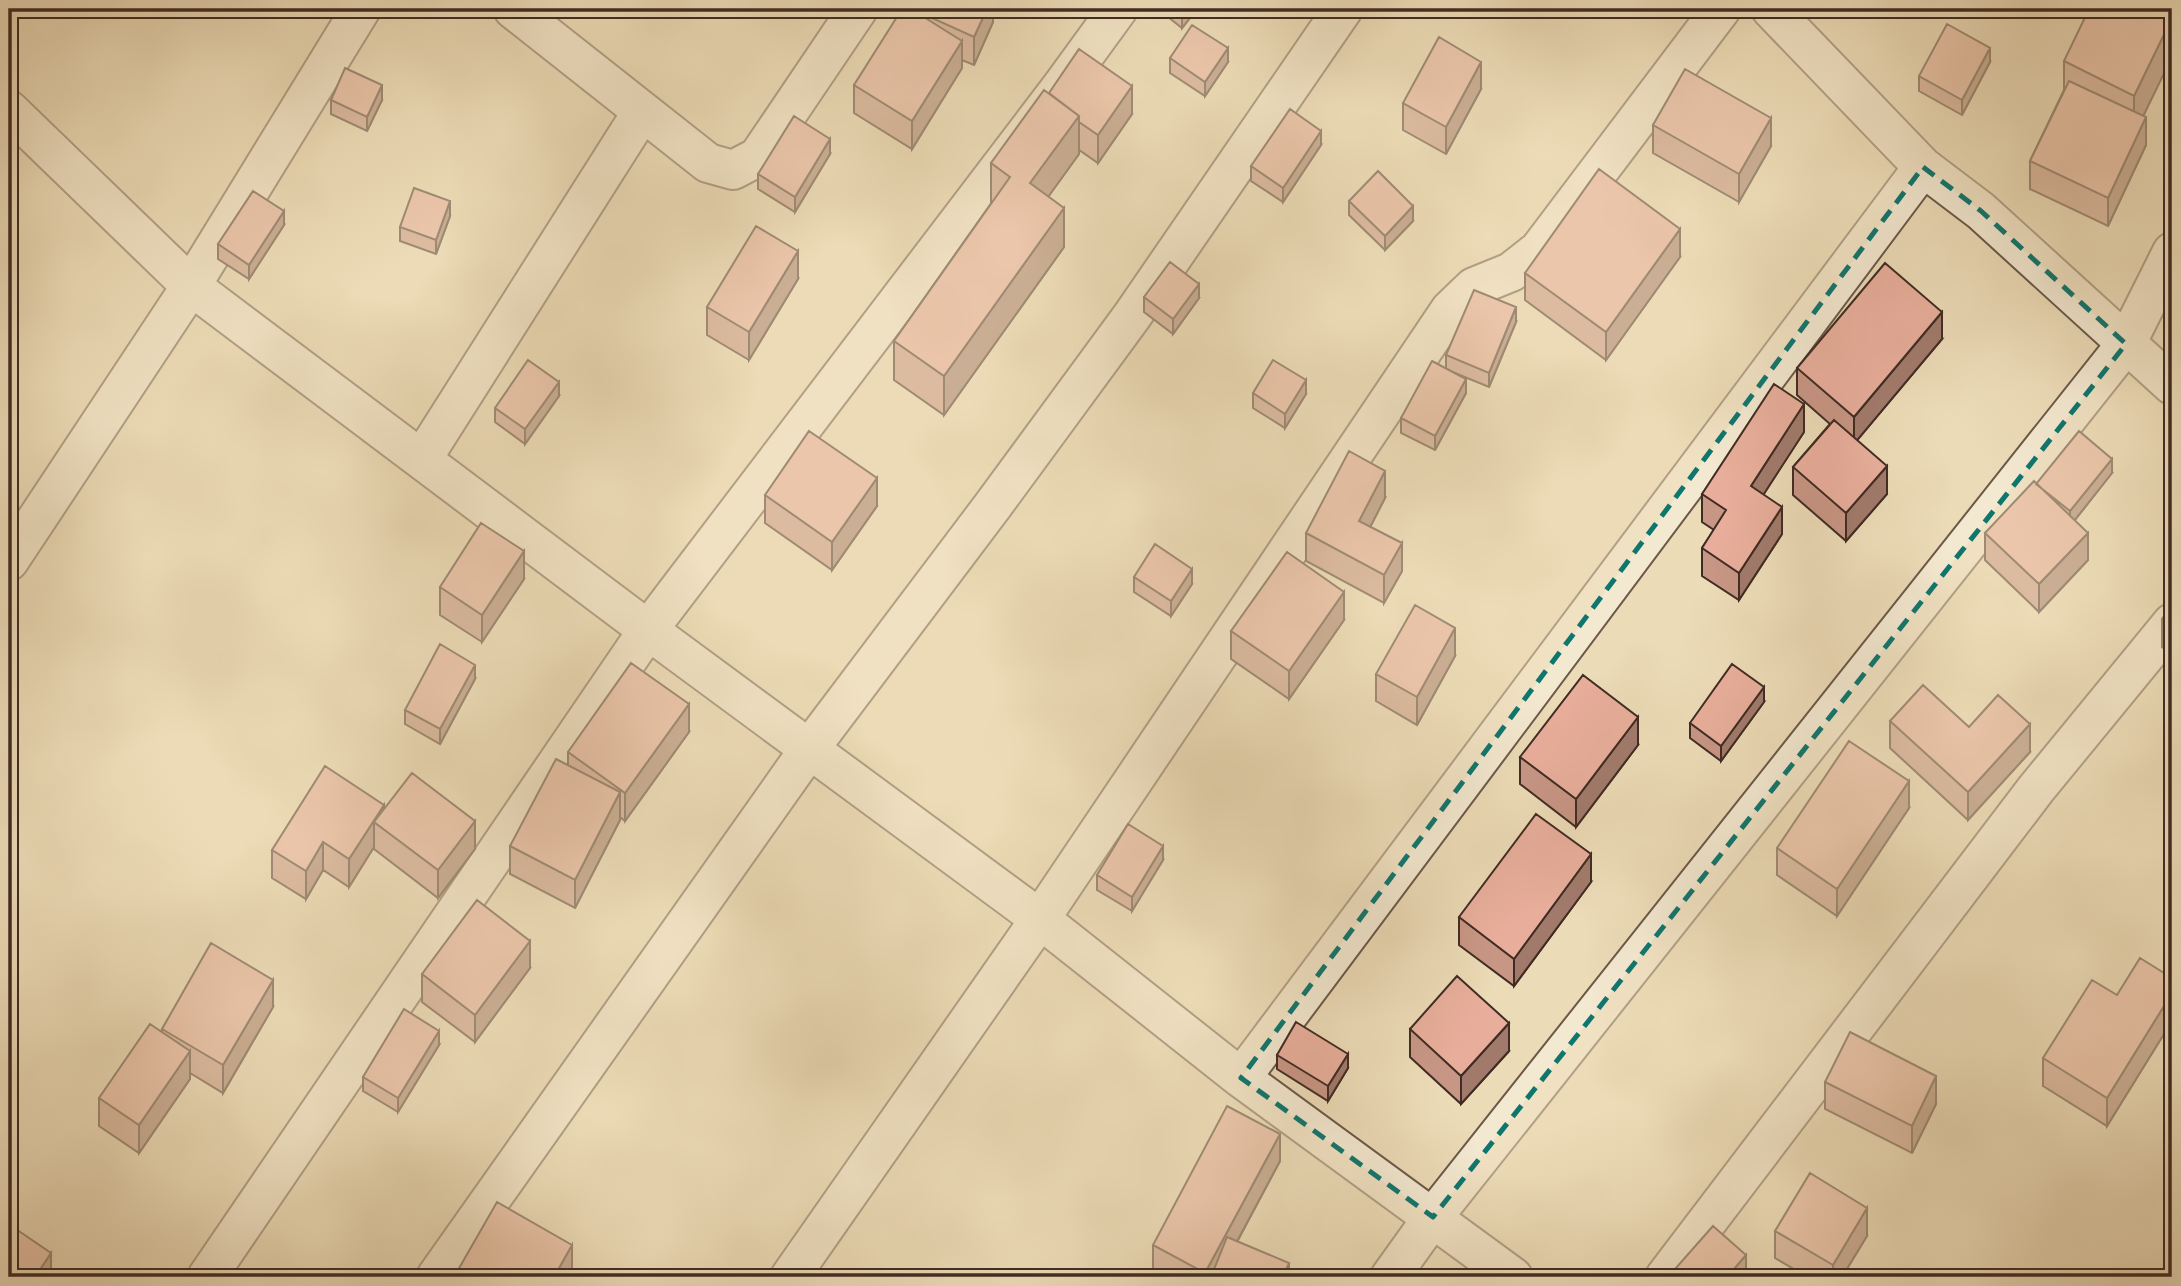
<svg xmlns="http://www.w3.org/2000/svg" width="2181" height="1286" viewBox="0 0 2181 1286" font-family="Cardo,serif">
<style>
.lines{fill:none;stroke-linecap:round;stroke-linejoin:round}
.minor-casing{stroke:#6b5849;stroke-width:42}
.minor{stroke:#f3e8d0;stroke-width:38}
.wall{fill:#c89685;stroke:#402c24;stroke-width:2}
.shaded-wall{fill:#a27a6c;stroke:#402c24;stroke-width:2}
.building{fill:#e8ae9b;stroke:#402c24;stroke-width:2}
.marked{fill:none;stroke:#0f766e;stroke-width:5;stroke-dasharray:14 9;stroke-linejoin:round}
</style>
<rect width="100%" height="100%" fill="#ecdbb7"/>
<filter id="stains"><feTurbulence type="fractalNoise" baseFrequency=".00286" numOctaves="4"/><feColorMatrix values="0 0 0 0 .2 0 0 0 0 .09 0 0 0 0 .02 0 0 0 .5 -.17"/></filter>
<radialGradient id="worn" r=".72"><stop offset=".6" stop-color="#630" stop-opacity="0"/><stop offset="1" stop-color="#630" stop-opacity=".3"/></radialGradient>
<g class="lines">
<defs>
<path id="minor" d="M 513,9 L 708,163 L 733,170 L 758,157 L 858,9
M 1771,9 L 1923,167 L 1981,211 L 2172,385
M 9,110 L 191,286 L 648,630 L 1040,919 L 1241,1078 L 1513,1277
M 422,459 L 642,112
M 9,561 L 191,286 L 361,9
M 1241,1078 L 1923,167
M 207,1277 L 648,630 L 1062,86 L 1118,9
M 436,1277 L 810,748 L 994,504 L 1132,316 L 1343,9
M 790,1277 L 1040,919 L 1450,310 L 1474,287 L 1511,272 L 1539,250 L 1721,9
M 1390,1277 L 1433,1217 L 2126,344 L 2172,252
M 1665,1277 L 2036,789 L 2172,623"/>
</defs>
<!-- minor casing -->
<use href="#minor" class="minor-casing"/>
<!-- minor -->
<use href="#minor" class="minor"/>
</g>
<!-- wall -->
<path class="wall" d="M 993,9 L 993,22 L 974,65 L 962,60 L 962,68 L 912,149 L 854,113 L 854,85 L 921,15 L 921,13 Z
M 1158,9 L 1197,9 L 1182,28 Z
M 2172,9 L 2143,116 L 2146,145 L 2108,226 L 2030,189 L 2030,161 L 2064,90 L 2064,61 Z
M 1170,58 L 1228,62 L 1205,96 L 1170,73 Z
M 1990,62 L 1962,115 L 1919,91 L 1919,76 Z
M 1481,89 L 1446,154 L 1403,130 L 1403,103 Z
M 1049,93 L 1132,114 L 1098,163 L 1079,150 L 1079,154 L 1048,197 L 1064,247 L 944,415 L 894,380 L 894,341 L 992,202 L 991,202 L 991,163 Z
M 331,100 L 382,100 L 367,131 L 331,114 Z
M 1653,125 L 1771,146 L 1739,202 L 1653,153 Z
M 1321,145 L 1283,202 L 1251,181 L 1251,166 Z
M 830,154 L 795,212 L 758,189 L 758,174 Z
M 1349,201 L 1413,221 L 1385,250 L 1349,215 Z
M 450,216 L 436,254 L 400,241 L 400,227 Z
M 284,225 L 249,279 L 218,259 L 218,244 Z
M 1680,257 L 1606,360 L 1525,300 L 1525,273 Z
M 798,279 L 749,360 L 707,335 L 707,307 Z
M 1144,297 L 1199,298 L 1173,334 L 1144,312 Z
M 1516,322 L 1489,387 L 1455,373 L 1466,393 L 1435,450 L 1401,433 L 1401,418 L 1446,369 L 1446,355 Z
M 1942,339 L 1857,440 L 1887,494 L 1846,541 L 1793,495 L 1793,467 L 1830,424 L 1797,395 L 1797,368 Z
M 1253,393 L 1306,394 L 1285,428 L 1253,408 Z
M 559,396 L 525,444 L 495,422 L 495,408 Z
M 1804,432 L 1763,494 L 1782,534 L 1739,600 L 1702,576 L 1702,548 L 1714,530 L 1702,522 L 1702,494 Z
M 2112,473 L 2075,520 L 2088,560 L 2039,612 L 1985,560 L 1985,533 L 2037,483 Z
M 765,495 L 877,506 L 832,570 L 765,523 Z
M 1385,498 L 1370,527 L 1402,571 L 1384,603 L 1306,561 L 1306,533 Z
M 1134,577 L 1192,584 L 1171,616 L 1134,592 Z
M 524,579 L 482,642 L 440,615 L 440,587 Z
M 2172,605 L 2172,655 L 2162,647 L 2162,619 Z
M 1344,620 L 1289,699 L 1231,659 L 1231,631 Z
M 1455,656 L 1417,725 L 1376,701 L 1376,674 Z
M 475,679 L 440,744 L 405,724 L 405,710 Z
M 1764,702 L 1721,761 L 1690,738 L 1690,723 Z
M 1890,721 L 2030,752 L 1968,820 L 1890,748 Z
M 689,732 L 625,821 L 620,817 L 620,820 L 575,908 L 510,874 L 510,846 L 568,765 L 568,752 Z
M 1638,745 L 1576,827 L 1520,784 L 1520,757 Z
M 1909,808 L 1837,916 L 1777,875 L 1777,848 Z
M 384,809 L 475,849 L 438,898 L 374,849 L 374,847 L 349,887 L 323,870 L 306,899 L 272,878 L 272,850 Z
M 1163,860 L 1132,911 L 1097,890 L 1097,875 Z
M 1591,882 L 1514,986 L 1459,945 L 1459,917 Z
M 530,968 L 475,1042 L 422,1002 L 422,974 Z
M 2172,978 L 2172,1021 L 2107,1126 L 2043,1086 L 2043,1058 L 2117,995 Z
M 273,1007 L 223,1093 L 190,1073 L 190,1079 L 139,1153 L 99,1126 L 99,1098 L 162,1033 L 162,1029 Z
M 1410,1029 L 1509,1051 L 1461,1104 L 1410,1057 Z
M 439,1045 L 398,1112 L 363,1091 L 363,1077 Z
M 1277,1055 L 1348,1068 L 1328,1101 L 1277,1069 Z
M 1825,1082 L 1936,1104 L 1912,1153 L 1825,1109 Z
M 1280,1161 L 1237,1242 L 1289,1277 L 1161,1277 L 1153,1273 L 1153,1245 Z
M 1775,1231 L 1867,1236 L 1842,1277 L 1807,1277 L 1775,1258 Z"/>
<!-- shaded-wall -->
<path class="shaded-wall" d="M 987,9 L 993,9 L 993,22 L 974,65 L 974,37 Z
M 1186,9 L 1197,9 L 1182,28 L 1182,14 Z
M 2172,18 L 2172,57 L 2134,135 L 2134,96 Z
M 962,41 L 962,68 L 912,149 L 912,121 Z
M 1228,48 L 1228,62 L 1205,96 L 1205,82 Z
M 1990,48 L 1990,62 L 1962,115 L 1962,100 Z
M 1481,62 L 1481,89 L 1446,154 L 1446,127 Z
M 382,85 L 382,100 L 367,131 L 367,117 Z
M 1132,86 L 1132,114 L 1098,163 L 1098,135 Z
M 1079,116 L 1079,154 L 1030,222 L 1030,183 Z
M 2146,117 L 2146,145 L 2108,226 L 2108,198 Z
M 1771,118 L 1771,146 L 1739,202 L 1739,174 Z
M 1321,131 L 1321,145 L 1283,202 L 1283,188 Z
M 830,139 L 830,154 L 795,212 L 795,197 Z
M 450,201 L 450,216 L 436,254 L 436,240 Z
M 1413,206 L 1413,221 L 1385,250 L 1385,236 Z
M 1064,208 L 1064,247 L 944,415 L 944,376 Z
M 284,211 L 284,225 L 249,279 L 249,265 Z
M 1680,229 L 1680,257 L 1606,360 L 1606,332 Z
M 798,251 L 798,279 L 749,360 L 749,332 Z
M 1199,284 L 1199,298 L 1173,334 L 1173,319 Z
M 1516,307 L 1516,322 L 1489,387 L 1489,373 Z
M 1942,312 L 1942,339 L 1854,444 L 1854,417 Z
M 1466,379 L 1466,393 L 1435,450 L 1435,436 Z
M 1306,380 L 1306,394 L 1285,428 L 1285,414 Z
M 559,382 L 559,396 L 525,444 L 525,429 Z
M 1804,404 L 1804,432 L 1751,514 L 1751,486 Z
M 2112,459 L 2112,473 L 2070,526 L 2070,511 Z
M 1887,466 L 1887,494 L 1846,541 L 1846,513 Z
M 1385,471 L 1385,498 L 1359,549 L 1359,521 Z
M 877,478 L 877,506 L 832,570 L 832,542 Z
M 1782,507 L 1782,534 L 1739,600 L 1739,573 Z
M 2088,533 L 2088,560 L 2039,612 L 2039,584 Z
M 1402,543 L 1402,571 L 1384,603 L 1384,575 Z
M 524,551 L 524,579 L 482,642 L 482,615 Z
M 1192,569 L 1192,584 L 1171,616 L 1171,601 Z
M 1344,592 L 1344,620 L 1289,699 L 1289,671 Z
M 1455,628 L 1455,656 L 1417,725 L 1417,697 Z
M 475,665 L 475,679 L 440,744 L 440,729 Z
M 1764,687 L 1764,702 L 1721,761 L 1721,746 Z
M 689,704 L 689,732 L 625,821 L 625,793 Z
M 1638,717 L 1638,745 L 1576,827 L 1576,799 Z
M 2030,724 L 2030,752 L 1968,820 L 1968,792 Z
M 1909,781 L 1909,808 L 1837,916 L 1837,889 Z
M 620,792 L 620,820 L 575,908 L 575,880 Z
M 384,805 L 384,829 L 374,822 L 374,847 L 349,887 L 349,859 Z
M 475,821 L 475,849 L 438,898 L 438,870 Z
M 323,842 L 323,870 L 306,899 L 306,871 Z
M 1163,846 L 1163,860 L 1132,911 L 1132,897 Z
M 1591,854 L 1591,882 L 1514,986 L 1514,959 Z
M 530,941 L 530,968 L 475,1042 L 475,1015 Z
M 273,980 L 273,1007 L 223,1093 L 223,1065 Z
M 2172,993 L 2172,1021 L 2107,1126 L 2107,1098 Z
M 1509,1023 L 1509,1051 L 1461,1104 L 1461,1076 Z
M 439,1031 L 439,1045 L 398,1112 L 398,1098 Z
M 190,1051 L 190,1079 L 139,1153 L 139,1125 Z
M 1348,1054 L 1348,1068 L 1328,1101 L 1328,1086 Z
M 1936,1076 L 1936,1104 L 1912,1153 L 1912,1126 Z
M 1280,1134 L 1280,1161 L 1218,1277 L 1205,1277 L 1205,1273 Z
M 1867,1208 L 1867,1236 L 1842,1277 L 1833,1277 L 1833,1265 Z
M 572,1245 L 572,1273 L 570,1277 L 554,1277 Z
M 51,1253 L 51,1277 L 35,1277 Z
M 1746,1255 L 1746,1270 L 1740,1277 L 1727,1277 Z
M 1289,1263 L 1289,1277 L 1283,1277 Z"/>
<!-- building -->
<path class="building" d="M 902,9 L 911,9 L 962,41 L 912,121 L 854,85 Z
M 923,9 L 987,9 L 974,37 L 921,13 Z
M 1176,9 L 1186,9 L 1182,14 Z
M 2089,9 L 2172,9 L 2172,18 L 2134,96 L 2064,61 Z
M 1947,24 L 1990,48 L 1962,100 L 1919,76 Z
M 1192,25 L 1228,48 L 1205,82 L 1170,58 Z
M 1439,37 L 1481,62 L 1446,127 L 1403,103 Z
M 1079,49 L 1132,86 L 1098,135 L 1079,122 L 1079,116 L 1049,93 Z
M 345,68 L 382,85 L 367,117 L 331,100 Z
M 1685,69 L 1771,118 L 1739,174 L 1653,125 Z
M 2069,81 L 2146,117 L 2108,198 L 2030,161 Z
M 1044,90 L 1079,116 L 1030,183 L 1064,208 L 944,376 L 894,341 L 1010,177 L 991,163 Z
M 1290,109 L 1321,131 L 1283,188 L 1251,166 Z
M 794,116 L 830,139 L 795,197 L 758,174 Z
M 1599,169 L 1680,229 L 1606,332 L 1525,273 Z
M 1378,171 L 1413,206 L 1385,236 L 1349,201 Z
M 414,188 L 450,201 L 436,240 L 400,227 Z
M 253,191 L 284,211 L 249,265 L 218,244 Z
M 756,226 L 798,251 L 749,332 L 707,307 Z
M 1170,262 L 1199,284 L 1173,319 L 1144,297 Z
M 1885,263 L 1942,312 L 1854,417 L 1797,368 Z
M 1474,290 L 1516,307 L 1489,373 L 1446,355 Z
M 528,360 L 559,382 L 525,429 L 495,408 Z
M 1273,360 L 1306,380 L 1285,414 L 1253,393 Z
M 1432,361 L 1466,379 L 1435,436 L 1401,418 Z
M 1774,384 L 1804,404 L 1751,486 L 1782,507 L 1739,573 L 1702,548 L 1726,510 L 1702,494 Z
M 1834,420 L 1887,466 L 1846,513 L 1793,467 Z
M 809,431 L 877,478 L 832,542 L 765,495 Z
M 2079,431 L 2112,459 L 2070,511 L 2036,484 Z
M 1349,451 L 1385,471 L 1359,521 L 1402,543 L 1384,575 L 1306,533 Z
M 2034,481 L 2088,533 L 2039,584 L 1985,533 Z
M 481,523 L 524,551 L 482,615 L 440,587 Z
M 1155,544 L 1192,569 L 1171,601 L 1134,577 Z
M 1287,552 L 1344,592 L 1289,671 L 1231,631 Z
M 1415,605 L 1455,628 L 1417,697 L 1376,674 Z
M 2172,605 L 2172,627 L 2162,619 Z
M 440,644 L 475,665 L 440,729 L 405,710 Z
M 631,663 L 689,704 L 625,793 L 568,752 Z
M 1732,664 L 1764,687 L 1721,746 L 1690,723 Z
M 1583,675 L 1638,717 L 1576,799 L 1520,757 Z
M 1923,685 L 1969,727 L 1998,695 L 2030,724 L 1968,792 L 1890,721 Z
M 1849,741 L 1909,781 L 1837,889 L 1777,848 Z
M 556,759 L 620,792 L 575,880 L 510,846 Z
M 325,766 L 384,805 L 349,859 L 323,842 L 306,871 L 272,850 Z
M 412,773 L 475,821 L 438,870 L 374,822 Z
M 1536,814 L 1591,854 L 1514,959 L 1459,917 Z
M 1128,824 L 1163,846 L 1132,897 L 1097,875 Z
M 477,900 L 530,941 L 475,1015 L 422,974 Z
M 211,943 L 273,980 L 223,1065 L 162,1029 Z
M 2140,958 L 2172,978 L 2172,993 L 2107,1098 L 2043,1058 L 2092,980 L 2117,995 Z
M 1457,976 L 1509,1023 L 1461,1076 L 1410,1029 Z
M 404,1009 L 439,1031 L 398,1098 L 363,1077 Z
M 1296,1022 L 1348,1054 L 1328,1086 L 1277,1055 Z
M 150,1024 L 190,1051 L 139,1125 L 99,1098 Z
M 1850,1032 L 1936,1076 L 1912,1126 L 1825,1082 Z
M 1227,1106 L 1280,1134 L 1205,1273 L 1153,1245 Z
M 1810,1173 L 1867,1208 L 1833,1265 L 1775,1231 Z
M 497,1202 L 572,1245 L 554,1277 L 454,1277 Z
M 10,1225 L 51,1253 L 35,1277 L 9,1277 Z
M 1713,1226 L 1746,1255 L 1727,1277 L 1668,1277 Z
M 1227,1237 L 1289,1263 L 1283,1277 L 1211,1277 Z"/>
<!-- marked area -->
<path d="M0 0H2181V1286H0ZM 1923,167 L 1981,211 L 2126,344 L 1433,1217 L 1241,1078 Z" fill="#ecdbb7" fill-opacity=".55" fill-rule="evenodd"/>
<path class="marked" d="M 1923,167 L 1981,211 L 2126,344 L 1433,1217 L 1241,1078 Z"/>
<!-- margin -->
<rect width="2181" height="1286" fill="none" stroke="#ecdbb7" stroke-width="35"/>
<rect x="10" y="10" width="2160" height="1265" fill="none" stroke="#402c24" stroke-width="3.5"/>
<rect x="18" y="18" width="2146" height="1251" fill="none" stroke="#402c24" stroke-width="2"/>
<rect width="100%" height="100%" filter="url(#stains)"/>
<rect width="100%" height="100%" fill="url(#worn)"/>
</svg>
